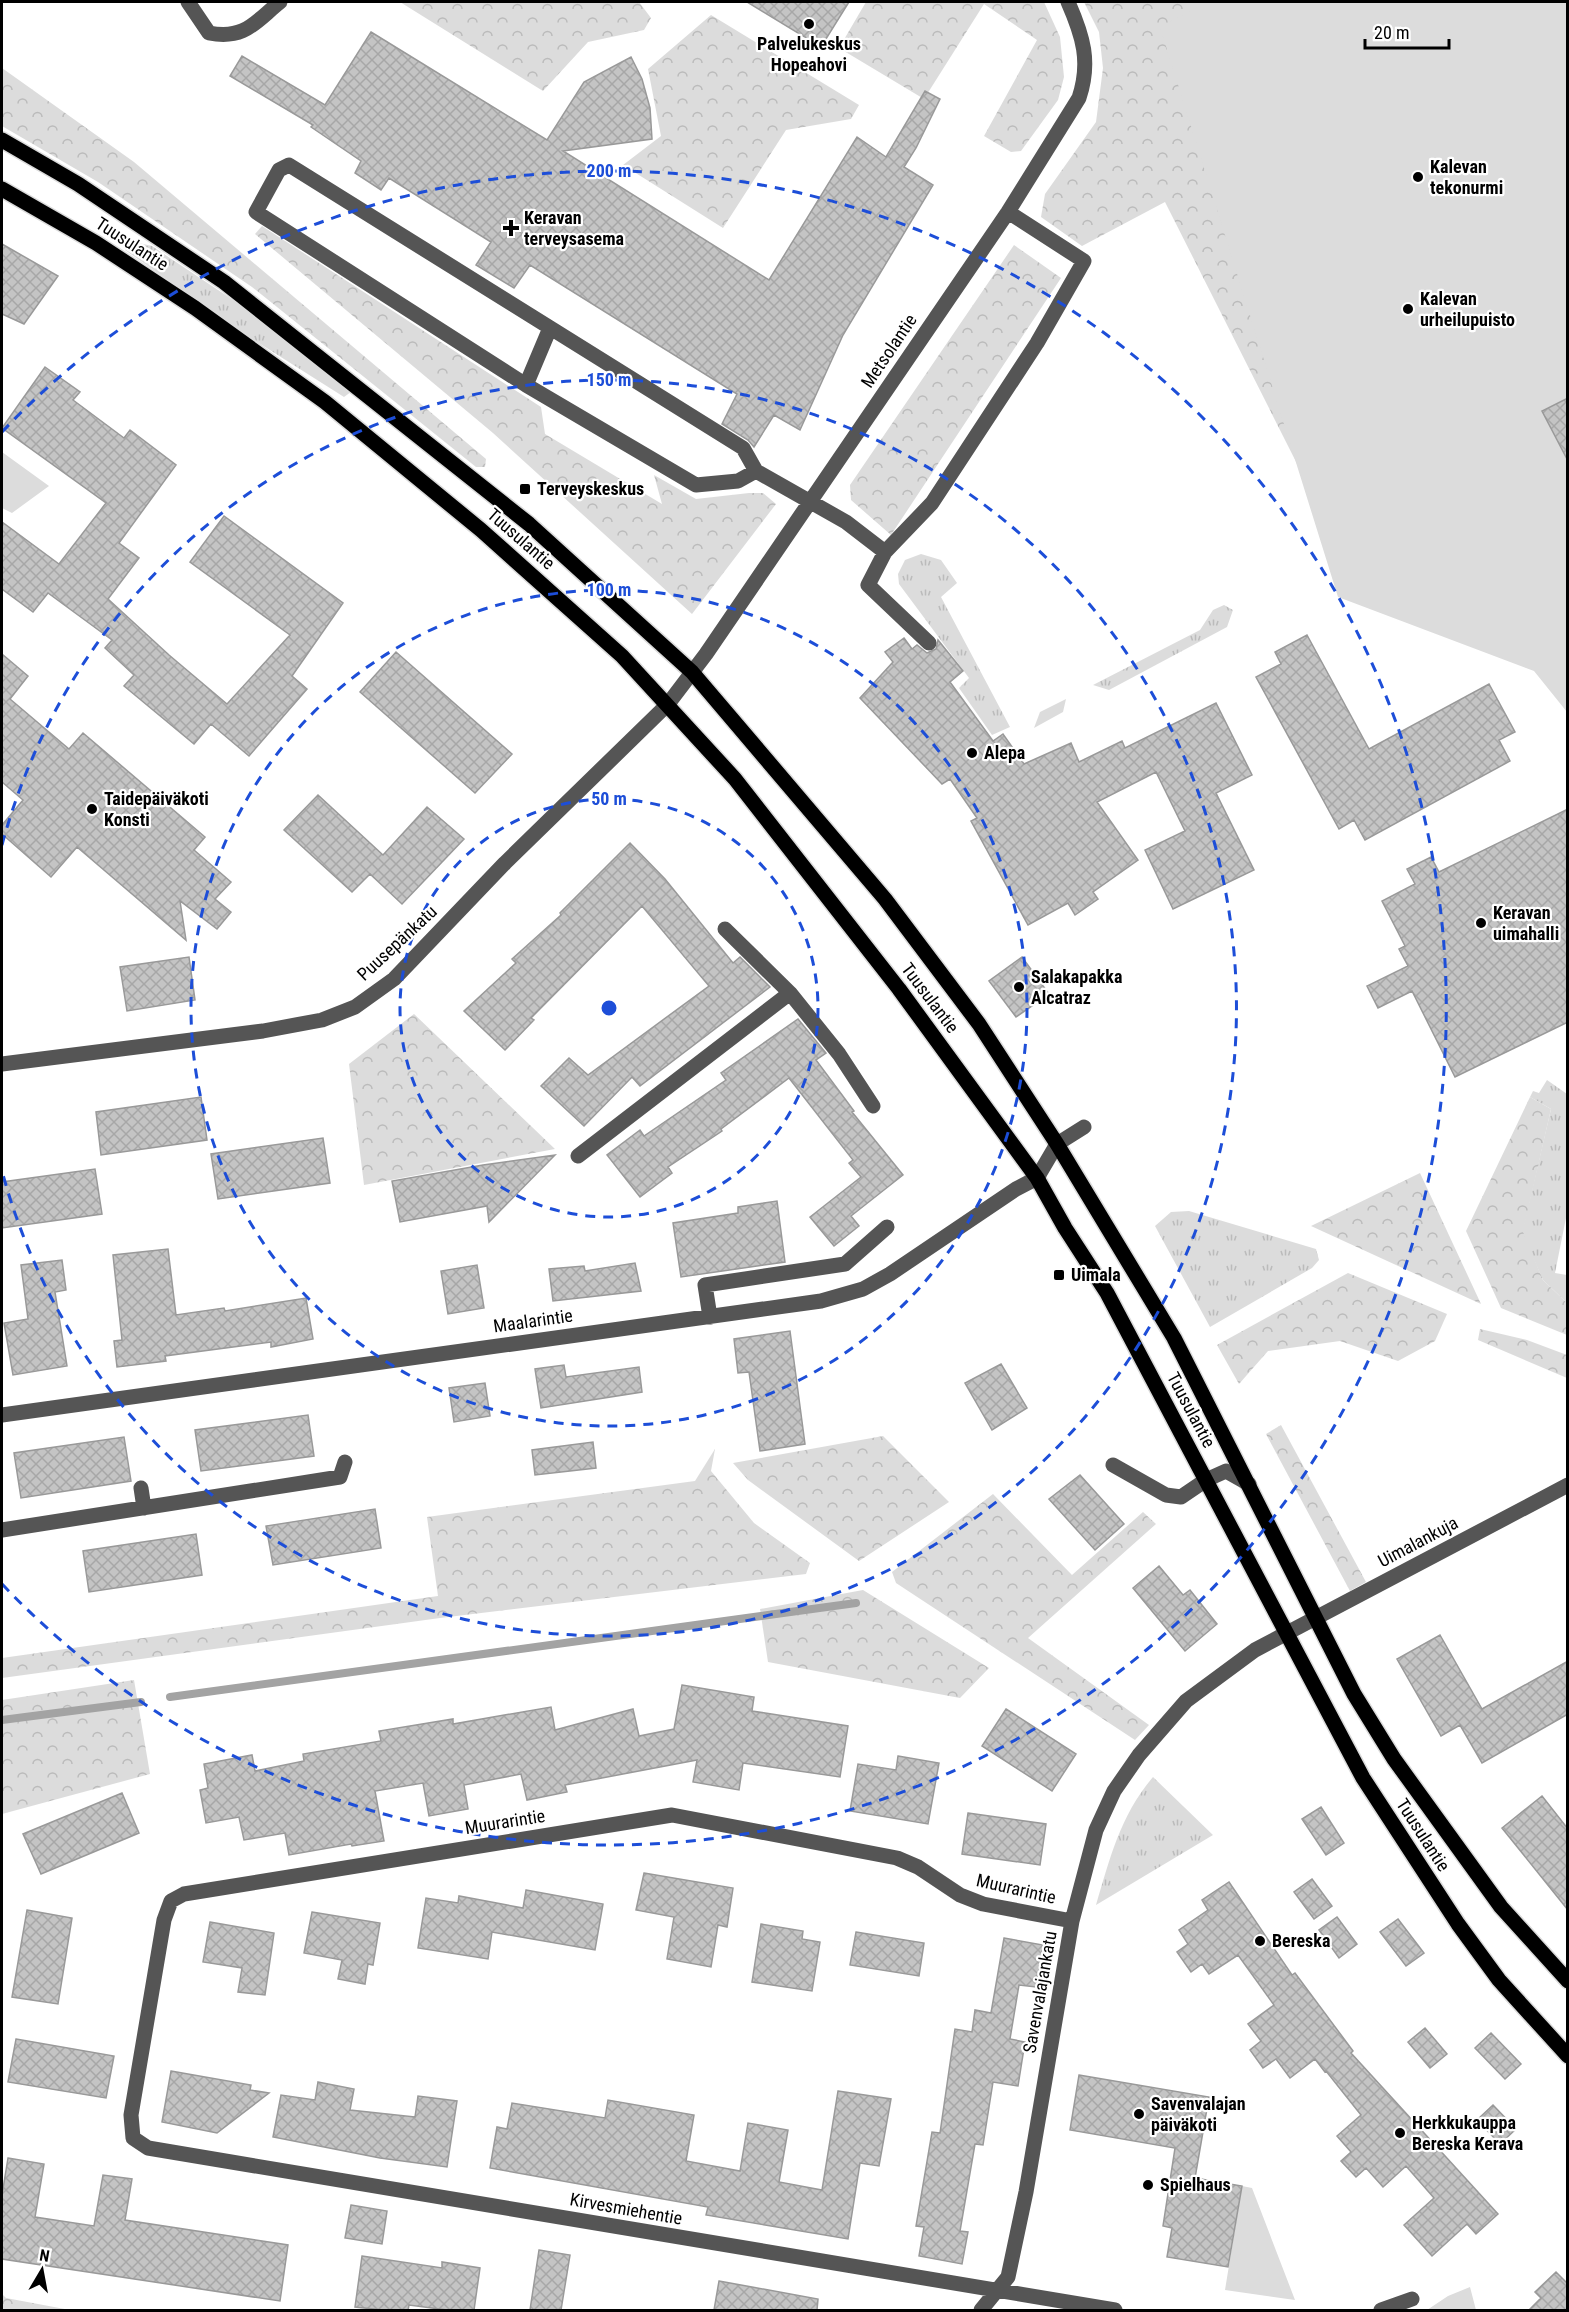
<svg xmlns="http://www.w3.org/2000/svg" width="1569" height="2312" viewBox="0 0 1569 2312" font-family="'Roboto Condensed',sans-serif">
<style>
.grass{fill:url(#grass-tufts)}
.forest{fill:url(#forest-crowns)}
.park{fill:#dcdcdc}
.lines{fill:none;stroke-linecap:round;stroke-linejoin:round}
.stream{stroke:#a3a3a3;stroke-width:8}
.building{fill:url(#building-cross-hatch);stroke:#999;stroke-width:1.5}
.major-casing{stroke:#dbdbdb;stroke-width:18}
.minor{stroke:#555;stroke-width:15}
.major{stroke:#000;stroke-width:15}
.ring{fill:none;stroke:#1d4ed8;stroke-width:3;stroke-dasharray:10 8}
.poi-dot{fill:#000;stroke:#fff;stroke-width:2}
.labels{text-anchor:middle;stroke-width:4.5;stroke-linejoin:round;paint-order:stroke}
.poi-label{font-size:18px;font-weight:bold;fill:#000;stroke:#fff;text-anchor:start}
.street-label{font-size:18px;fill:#000;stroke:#fff}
.centre{fill:#1d4ed8;stroke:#fff;stroke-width:3}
.ring-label{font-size:18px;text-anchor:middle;font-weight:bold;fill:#1d4ed8;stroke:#fff;stroke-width:4.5;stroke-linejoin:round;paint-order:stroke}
</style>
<defs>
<pattern id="grass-tufts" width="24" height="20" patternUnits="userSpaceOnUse" patternTransform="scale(1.5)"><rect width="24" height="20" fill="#dcdcdc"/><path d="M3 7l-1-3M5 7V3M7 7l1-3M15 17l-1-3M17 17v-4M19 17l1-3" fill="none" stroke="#bbb"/></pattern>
<pattern id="forest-crowns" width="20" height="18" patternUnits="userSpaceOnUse" patternTransform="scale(1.5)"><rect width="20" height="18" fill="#dcdcdc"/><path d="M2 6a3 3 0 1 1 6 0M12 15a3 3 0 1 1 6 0" fill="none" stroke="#bbb"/></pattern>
<pattern id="building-cross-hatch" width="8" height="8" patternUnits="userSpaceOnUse" patternTransform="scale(1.5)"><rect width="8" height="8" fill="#c4c4c4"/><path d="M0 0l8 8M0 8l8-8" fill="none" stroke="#a7a7a7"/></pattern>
</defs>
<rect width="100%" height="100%" fill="#fff"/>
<!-- grass -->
<path class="grass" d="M 130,241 L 152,246 L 257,316 L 355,389 L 344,397 L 251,338 L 125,250 Z
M 921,554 L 941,560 L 957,583 L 941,597 L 1010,727 L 992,735 L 959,688 L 969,678 L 899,584 L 898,574 L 905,560 Z
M 1224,605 L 1233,610 L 1227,627 L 1109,690 L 1093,685 L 1200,630 L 1213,610 Z
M 1066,699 L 1063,712 L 1034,728 L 1040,712 Z
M 1547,1080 L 1567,1094 L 1567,1213 L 1555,1273 L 1567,1275 L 1567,1303 L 1543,1280 L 1522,1233 L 1551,1109 L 1530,1097 L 1533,1091 L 1539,1093 Z
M 1189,1211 L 1316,1249 L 1319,1260 L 1312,1268 L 1210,1327 L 1155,1226 L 1171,1212 Z
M 1153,1777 L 1213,1835 L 1096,1905 C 1110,1858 1120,1816 1153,1777 Z"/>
<!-- forest -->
<path class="forest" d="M 400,2 L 639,2 L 651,18 L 644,30 L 588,42 L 543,91 Z
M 866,2 L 1044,2 L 1060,37 L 1064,77 L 1058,100 L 1021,151 L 1011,152 L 984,136 L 1037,40 L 984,4 L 924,99 L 839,48 Z
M 1084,2 L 1264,2 L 1335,539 L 1165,202 L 1082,246 L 1041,217 L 1045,194 L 1096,122 L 1103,68 L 1099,32 Z
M 711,15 L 859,105 L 851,119 L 786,130 L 723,228 L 623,165 L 661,136 L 648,69 Z
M 2,68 L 134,162 L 486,459 L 485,467 L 476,467 L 252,287 L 98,182 L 2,126 Z
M 262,226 L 541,407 L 545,434 L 662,504 L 654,475 L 696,499 L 749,493 L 763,493 L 776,504 L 692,614 L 493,433 L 255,234 Z
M 1014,245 L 1061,278 L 891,535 L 851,500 L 850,485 Z
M 414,1014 L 555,1149 L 364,1185 L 349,1064 Z
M 1530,1097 L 1551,1109 L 1523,1232 L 1543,1280 L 1567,1303 L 1567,1335 L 1501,1308 L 1466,1231 Z
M 1420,1173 L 1481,1304 L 1311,1226 Z
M 1348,1273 L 1447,1314 L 1435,1341 L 1398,1361 L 1340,1341 L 1268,1351 L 1239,1384 L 1217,1345 Z
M 1480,1329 L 1527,1340 L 1567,1355 L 1567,1378 L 1478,1340 Z
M 1281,1425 L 1366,1582 L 1350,1591 L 1266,1434 Z
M 883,1436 L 949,1502 L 859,1561 L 748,1480 L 733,1463 Z
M 715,1449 L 711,1471 L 754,1523 L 810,1563 L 806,1574 L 440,1618 L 2,1678 L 2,1658 L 438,1596 L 427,1517 L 695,1481 Z
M 993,1494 L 1072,1575 L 1143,1512 L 1156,1524 L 1028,1638 L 1149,1725 L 1135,1740 L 896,1583 L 892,1572 Z
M 863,1590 L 989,1668 L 960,1698 L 768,1662 L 760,1609 Z
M 134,1680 L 150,1774 L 2,1814 L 2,1700 Z
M 2,2294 L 6,2298 L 70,2310 L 2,2310 Z"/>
<!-- park -->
<path class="park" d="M 1207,2 L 1567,2 L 1567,712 L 1534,671 L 1338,597 L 1160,27 Z
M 2,452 L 49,486 L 12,513 L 2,508 Z
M 1242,2186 L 1252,2188 L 1295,2300 L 1225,2290 Z
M 1470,2287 L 1476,2310 L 1427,2310 L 1448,2296 Z"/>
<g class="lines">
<!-- stream -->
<path class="stream" d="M 170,1697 L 856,1603
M 2,1720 L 141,1702"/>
</g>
<!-- building -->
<path class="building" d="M 747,2 L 849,2 L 821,47 Z
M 371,32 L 547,140 L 584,82 L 631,57 L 642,79 L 650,108 L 652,139 L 563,151 L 769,280 L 857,137 L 886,157 L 925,91 L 940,99 L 916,148 L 904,167 L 933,185 L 843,335 L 800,430 L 774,415 L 754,447 L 748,440 L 722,424 L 737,394 L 530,265 L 514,288 L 476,265 L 491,242 L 389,178 L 381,190 L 355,173 L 361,161 L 311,127 L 313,125 L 230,76 L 242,56 L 325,105 Z
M 2,244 L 58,276 L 24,324 L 2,314 Z
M 45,367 L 80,392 L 73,400 L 124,438 L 130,430 L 176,465 L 119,543 L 139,558 L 108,599 L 169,655 L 227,704 L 290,635 L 190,562 L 224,516 L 343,603 L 292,676 L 307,689 L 249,756 L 211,724 L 194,744 L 124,686 L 134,675 L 105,648 L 112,640 L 48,593 L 33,612 L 2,589 L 2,522 L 59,564 L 106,503 L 2,428 Z
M 1568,398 L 1568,461 L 1542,411 Z
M 1307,635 L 1369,749 L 1489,684 L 1515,732 L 1499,740 L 1510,761 L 1365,840 L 1354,820 L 1339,829 L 1256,677 L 1281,664 L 1275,652 Z
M 904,638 L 912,649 L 917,645 L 927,653 L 936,649 L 938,640 L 963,671 L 950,682 L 993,741 L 1003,734 L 1024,764 L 1071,743 L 1079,762 L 1122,741 L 1125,748 L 1216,703 L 1252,775 L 1216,793 L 1254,870 L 1173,909 L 1145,850 L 1185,831 L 1156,772 L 1097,802 L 1138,860 L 1093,892 L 1098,899 L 1075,915 L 1068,903 L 1028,925 L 971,821 L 977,818 L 950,779 L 942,784 L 860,698 L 893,662 L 885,652 Z
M 396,652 L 512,754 L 475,793 L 360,692 Z
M 2,654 L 28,676 L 10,699 L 69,749 L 83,733 L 205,837 L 194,850 L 231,882 L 215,899 L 231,912 L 217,929 L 180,901 L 186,940 L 77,847 L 51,877 L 2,834 L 2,825 L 23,800 L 2,782 Z
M 318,795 L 383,855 L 427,807 L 464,839 L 402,904 L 370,874 L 352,892 L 284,830 Z
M 1568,809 L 1568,1022 L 1455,1077 L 1412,991 L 1378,1008 L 1367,986 L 1408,966 L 1399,949 L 1405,946 L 1382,901 L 1415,884 L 1407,869 L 1431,857 L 1439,872 Z
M 630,843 L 665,879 L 733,963 L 740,957 L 770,987 L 640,1086 L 632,1077 L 584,1126 L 541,1086 L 569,1058 L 588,1075 L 709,986 L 642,906 L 531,1018 L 534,1020 L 505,1050 L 464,1011 L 516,963 L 512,959 L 561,915 L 560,913 Z
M 189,957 L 195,1000 L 127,1011 L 120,967 Z
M 1022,957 L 1049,994 L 1016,1017 L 989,981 Z
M 798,1019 L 826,1053 L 816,1060 L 854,1111 L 852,1112 L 903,1175 L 851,1216 L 859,1226 L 834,1246 L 810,1217 L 861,1177 L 849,1163 L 853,1160 L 789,1078 L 721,1129 L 722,1131 L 668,1167 L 672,1173 L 640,1197 L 607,1155 L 640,1130 L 644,1136 L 726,1080 L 721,1073 Z
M 201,1097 L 207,1140 L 101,1155 L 96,1112 Z
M 323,1138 L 330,1183 L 218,1199 L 211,1154 Z
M 555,1155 L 489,1222 L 487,1206 L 400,1222 L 392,1181 L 483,1165 Z
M 95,1169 L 102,1214 L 2,1228 L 2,1182 Z
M 777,1201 L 785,1262 L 681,1277 L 673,1223 L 738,1213 L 738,1207 Z
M 168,1249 L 176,1315 L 224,1308 L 225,1311 L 306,1298 L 313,1339 L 271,1347 L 271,1342 L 165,1356 L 166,1361 L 117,1367 L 114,1341 L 122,1340 L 113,1255 Z
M 62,1260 L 66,1290 L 55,1292 L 67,1366 L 13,1375 L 4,1323 L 28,1319 L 21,1265 Z
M 635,1263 L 641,1291 L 553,1301 L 549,1269 L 584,1266 L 585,1271 Z
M 477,1265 L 484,1308 L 448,1314 L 441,1271 Z
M 790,1331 L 805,1444 L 760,1451 L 749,1372 L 738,1373 L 734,1339 Z
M 1001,1364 L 1027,1408 L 992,1430 L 965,1383 Z
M 564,1365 L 566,1377 L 639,1367 L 642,1392 L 541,1408 L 535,1369 Z
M 485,1383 L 490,1416 L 454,1422 L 449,1388 Z
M 308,1415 L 314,1456 L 201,1471 L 195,1430 Z
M 124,1437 L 131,1481 L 21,1498 L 14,1453 Z
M 593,1442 L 596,1468 L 535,1475 L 532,1450 Z
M 1080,1475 L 1124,1524 L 1095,1550 L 1049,1499 Z
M 375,1509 L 381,1548 L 273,1565 L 266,1526 Z
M 196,1534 L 202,1575 L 89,1592 L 83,1551 Z
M 1159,1566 L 1183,1595 L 1190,1590 L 1217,1624 L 1185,1651 L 1133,1588 Z
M 1440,1635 L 1482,1709 L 1568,1661 L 1568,1714 L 1482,1763 L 1460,1725 L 1441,1736 L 1397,1659 Z
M 682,1685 L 754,1697 L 752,1711 L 848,1726 L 840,1777 L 743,1763 L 739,1790 L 693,1782 L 697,1760 L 565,1785 L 567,1792 L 527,1800 L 521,1774 L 464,1785 L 468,1809 L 429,1816 L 423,1783 L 375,1791 L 384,1841 L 352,1846 L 351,1844 L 289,1855 L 285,1833 L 244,1840 L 239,1817 L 206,1823 L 200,1790 L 208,1788 L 204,1764 L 252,1755 L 255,1771 L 304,1761 L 303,1754 L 381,1741 L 379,1731 L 453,1719 L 453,1724 L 551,1707 L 555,1730 L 633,1709 L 639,1736 L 674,1729 Z
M 1006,1709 L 1076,1754 L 1052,1791 L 982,1746 Z
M 898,1756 L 939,1763 L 928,1824 L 850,1811 L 858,1764 L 896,1770 Z
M 122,1793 L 139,1833 L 41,1874 L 23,1834 Z
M 1542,1796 L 1568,1829 L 1568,1910 L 1502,1828 Z
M 1321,1807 L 1344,1843 L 1326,1855 L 1302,1819 Z
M 968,1813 L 1046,1824 L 1040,1865 L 962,1854 Z
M 644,1873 L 733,1888 L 727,1927 L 718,1925 L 711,1967 L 667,1959 L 674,1917 L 636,1910 Z
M 1312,1879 L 1332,1906 L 1314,1919 L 1294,1892 Z
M 1229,1882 L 1292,1975 L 1295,1973 L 1353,2051 L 1351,2053 L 1498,2214 L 1476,2234 L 1467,2224 L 1432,2256 L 1404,2225 L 1434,2198 L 1406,2166 L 1383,2187 L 1366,2168 L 1356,2177 L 1341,2161 L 1351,2152 L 1337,2136 L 1361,2115 L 1326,2071 L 1325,2072 L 1315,2059 L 1290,2078 L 1276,2059 L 1263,2068 L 1250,2050 L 1261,2041 L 1248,2024 L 1274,2005 L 1238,1955 L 1209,1974 L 1202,1964 L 1191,1972 L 1177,1952 L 1188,1944 L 1179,1930 L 1208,1910 L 1202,1900 Z
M 526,1890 L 603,1904 L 595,1950 L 492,1932 L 488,1959 L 418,1948 L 426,1898 L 458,1903 L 459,1896 L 523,1908 Z
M 27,1910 L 72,1918 L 58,2004 L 12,1997 Z
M 312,1912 L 380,1923 L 373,1965 L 368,1964 L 365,1984 L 338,1979 L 342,1960 L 304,1953 Z
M 1337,1917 L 1357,1944 L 1339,1958 L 1319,1930 Z
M 1398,1919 L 1424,1953 L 1406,1966 L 1380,1932 Z
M 210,1922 L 274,1933 L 265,1995 L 238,1992 L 242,1968 L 203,1962 Z
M 761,1924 L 803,1931 L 802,1939 L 820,1942 L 812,1991 L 752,1982 Z
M 856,1932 L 924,1943 L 919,1976 L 850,1965 Z
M 1004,1938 L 1043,1945 L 1036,1987 L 1019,1985 L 1010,2039 L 1025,2042 L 1018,2086 L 993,2082 L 983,2145 L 975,2144 L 960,2231 L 968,2232 L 962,2264 L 919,2256 L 924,2227 L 916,2226 L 932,2132 L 940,2133 L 955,2029 L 972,2032 L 975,2010 L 991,2013 Z
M 1425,2028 L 1447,2054 L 1430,2068 L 1408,2042 Z
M 1491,2033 L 1521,2064 L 1505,2079 L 1475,2048 Z
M 16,2039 L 114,2056 L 106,2098 L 8,2082 Z
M 171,2071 L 251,2085 L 250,2090 L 269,2093 L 217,2133 L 162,2122 Z
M 1079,2075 L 1209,2097 L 1195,2178 L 1242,2186 L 1228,2267 L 1167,2257 L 1172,2228 L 1163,2226 L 1175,2148 L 1070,2130 Z
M 318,2082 L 354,2089 L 350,2110 L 415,2117 L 418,2096 L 457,2101 L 447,2167 L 380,2158 L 273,2137 L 281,2095 L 315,2100 Z
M 838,2091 L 891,2099 L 879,2166 L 860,2163 L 848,2239 L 706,2215 L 708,2207 L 490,2168 L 497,2127 L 507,2129 L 512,2103 L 605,2118 L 608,2100 L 694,2115 L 686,2161 L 740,2171 L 748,2123 L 788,2130 L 779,2182 L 822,2190 Z
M 1493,2105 L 1516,2129 L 1500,2144 L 1477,2120 Z
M 8,2158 L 44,2164 L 35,2217 L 94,2226 L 103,2175 L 132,2179 L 125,2220 L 288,2245 L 280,2301 L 2,2259 L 2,2195 Z
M 351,2205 L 387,2211 L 382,2244 L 345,2238 Z
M 539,2250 L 570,2255 L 561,2310 L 530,2310 Z
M 362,2256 L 442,2268 L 442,2262 L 480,2268 L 474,2310 L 447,2310 L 409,2305 L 408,2310 L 383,2310 L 355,2307 Z
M 1556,2272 L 1568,2284 L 1568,2310 L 1529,2310 L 1541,2298 L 1535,2292 Z
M 719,2281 L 818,2299 L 817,2310 L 714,2310 Z"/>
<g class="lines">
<defs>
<path id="major" d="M 2,140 L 78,184 L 224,282 L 529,524 L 692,672 L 885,899 L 979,1024 L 1057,1144 L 1174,1338 L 1354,1694 L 1394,1759 L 1501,1907 L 1568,1981
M 2,189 L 96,243 L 195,308 L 325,402 L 481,530 L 622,656 L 735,779 L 899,989 L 1037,1178 L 1065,1228 L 1107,1293 L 1363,1778 L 1458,1924 L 1499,1980 L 1568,2056"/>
</defs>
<!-- major casing -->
<use href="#major" class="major-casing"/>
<!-- minor -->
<path class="minor" d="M 188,2 L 209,33 C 245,40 255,22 280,2
M 526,385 L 550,328
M 756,471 L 738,481 L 696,485 L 526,385 L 256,212 L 279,170 L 289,165 L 743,448 L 756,471 L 846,522 L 885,552 L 932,503 L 1037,343 L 1084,261 L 1008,212
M 885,552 L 868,585 L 929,643
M 790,993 L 839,1054 L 873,1106
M 2,1064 L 263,1031 L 322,1020 L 355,1007 L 394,979 L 505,863 L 668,704 L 706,654 L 1008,212 L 1079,98 C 1091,62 1083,36 1068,2
M 578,1156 L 790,993 L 725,929
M 710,1317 L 705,1285 L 845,1264 L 887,1227
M 2,1415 L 821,1301 L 863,1289 L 890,1274 L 1016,1189 L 1037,1178 L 1057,1144 L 1084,1127
M 1113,1465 L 1166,1495 L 1181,1497 L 1206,1480 L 1226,1471 L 1249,1484
M 141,1488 L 144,1508
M 2,1530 L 340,1477 L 345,1462
M 1072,1921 L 983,1904 L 960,1895 L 918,1867 L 897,1858 L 672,1815 L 184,1894 L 171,1901 L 164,1920 L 131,2115 L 133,2138 L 148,2148 L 1115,2310
M 981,2310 L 1008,2277 L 1026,2192 L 1072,1921 L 1096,1830 L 1114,1791 L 1139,1755 L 1186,1701 L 1255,1650 L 1568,1485
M 1381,2310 L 1412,2299"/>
<!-- major -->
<use href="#major" class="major"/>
</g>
<!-- distance rings -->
<g class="ring">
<circle cx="609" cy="1008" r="209"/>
<circle cx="609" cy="1008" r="418"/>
<path d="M2 845A628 628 0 1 1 2 1171"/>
<path d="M2 432A837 837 0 1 1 2 1584"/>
</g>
<!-- markers -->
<g class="poi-dot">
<circle cx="809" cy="24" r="6"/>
<circle cx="1418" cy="177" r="6"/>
<path d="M508 219h6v6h6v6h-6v6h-6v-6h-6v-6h6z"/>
<circle cx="1408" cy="309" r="6"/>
<rect x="519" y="483" width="12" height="12" rx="3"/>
<circle cx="972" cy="753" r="6"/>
<circle cx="92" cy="809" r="6"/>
<circle cx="1481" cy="923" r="6"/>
<circle cx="1019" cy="987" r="6"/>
<rect x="1053" y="1269" width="12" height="12" rx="3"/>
<circle cx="1260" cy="1941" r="6"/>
<circle cx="1139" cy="2114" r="6"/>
<circle cx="1400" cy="2133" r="6"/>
<circle cx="1148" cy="2185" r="6"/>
</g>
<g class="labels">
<!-- poi labels -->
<g class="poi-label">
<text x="809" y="50" text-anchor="middle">Palvelukeskus<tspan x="809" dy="21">Hopeahovi</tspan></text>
<text x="1430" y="173">Kalevan<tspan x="1430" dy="21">tekonurmi</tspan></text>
<text x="524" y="224">Keravan<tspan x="524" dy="21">terveysasema</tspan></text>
<text x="1420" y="305">Kalevan<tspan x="1420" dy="21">urheilupuisto</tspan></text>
<text x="537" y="495">Terveyskeskus</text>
<text x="984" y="759">Alepa</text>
<text x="104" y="805">Taidepäiväkoti<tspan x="104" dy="21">Konsti</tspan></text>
<text x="1493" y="919">Keravan<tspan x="1493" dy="21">uimahalli</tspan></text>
<text x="1031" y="983">Salakapakka<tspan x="1031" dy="21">Alcatraz</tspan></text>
<text x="1071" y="1281">Uimala</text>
<text x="1272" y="1947">Bereska</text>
<text x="1151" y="2110">Savenvalajan<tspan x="1151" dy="21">päiväkoti</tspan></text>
<text x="1412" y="2129">Herkkukauppa<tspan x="1412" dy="21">Bereska Kerava</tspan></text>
<text x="1160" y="2191">Spielhaus</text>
</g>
<!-- street labels -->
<g class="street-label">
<text transform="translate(132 244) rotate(33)" y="6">Tuusulantie</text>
<text transform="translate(889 351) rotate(-56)" y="6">Metsolantie</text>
<text transform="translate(521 539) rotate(41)" y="6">Tuusulantie</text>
<text transform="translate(397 943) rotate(-43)" y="6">Puusepänkatu</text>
<text transform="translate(930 998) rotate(53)" y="6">Tuusulantie</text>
<text transform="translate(533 1321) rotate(-8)" y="6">Maalarintie</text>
<text transform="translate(1191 1410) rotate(62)" y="6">Tuusulantie</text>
<text transform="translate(1418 1542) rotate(-28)" y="6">Uimalankuja</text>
<text transform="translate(505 1822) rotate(-9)" y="6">Muurarintie</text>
<text transform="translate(1423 1835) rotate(57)" y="6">Tuusulantie</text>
<text transform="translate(1016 1889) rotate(13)" y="6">Muurarintie</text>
<text transform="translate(1040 1992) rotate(-80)" y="6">Savenvalajankatu</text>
<text transform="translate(626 2209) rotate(10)" y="6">Kirvesmiehentie</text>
</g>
</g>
<circle cx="609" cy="1008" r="9" class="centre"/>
<g class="ring-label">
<text x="609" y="177">200 m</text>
<text x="609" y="386">150 m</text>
<text x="609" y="596">100 m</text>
<text x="609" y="805">50 m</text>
</g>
<!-- border -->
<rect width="1569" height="2312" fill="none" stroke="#000000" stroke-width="6"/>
<!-- north arrow -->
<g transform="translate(42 2270) rotate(10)" stroke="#ffffff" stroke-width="4.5" paint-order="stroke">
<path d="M0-4.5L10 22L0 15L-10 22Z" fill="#000000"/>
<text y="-9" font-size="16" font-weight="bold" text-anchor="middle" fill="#000000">N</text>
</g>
<!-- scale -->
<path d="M1365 39v9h84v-9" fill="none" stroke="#000000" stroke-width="3"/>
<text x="1374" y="39" font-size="18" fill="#000000" stroke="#ffffff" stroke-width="4.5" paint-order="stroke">20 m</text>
</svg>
